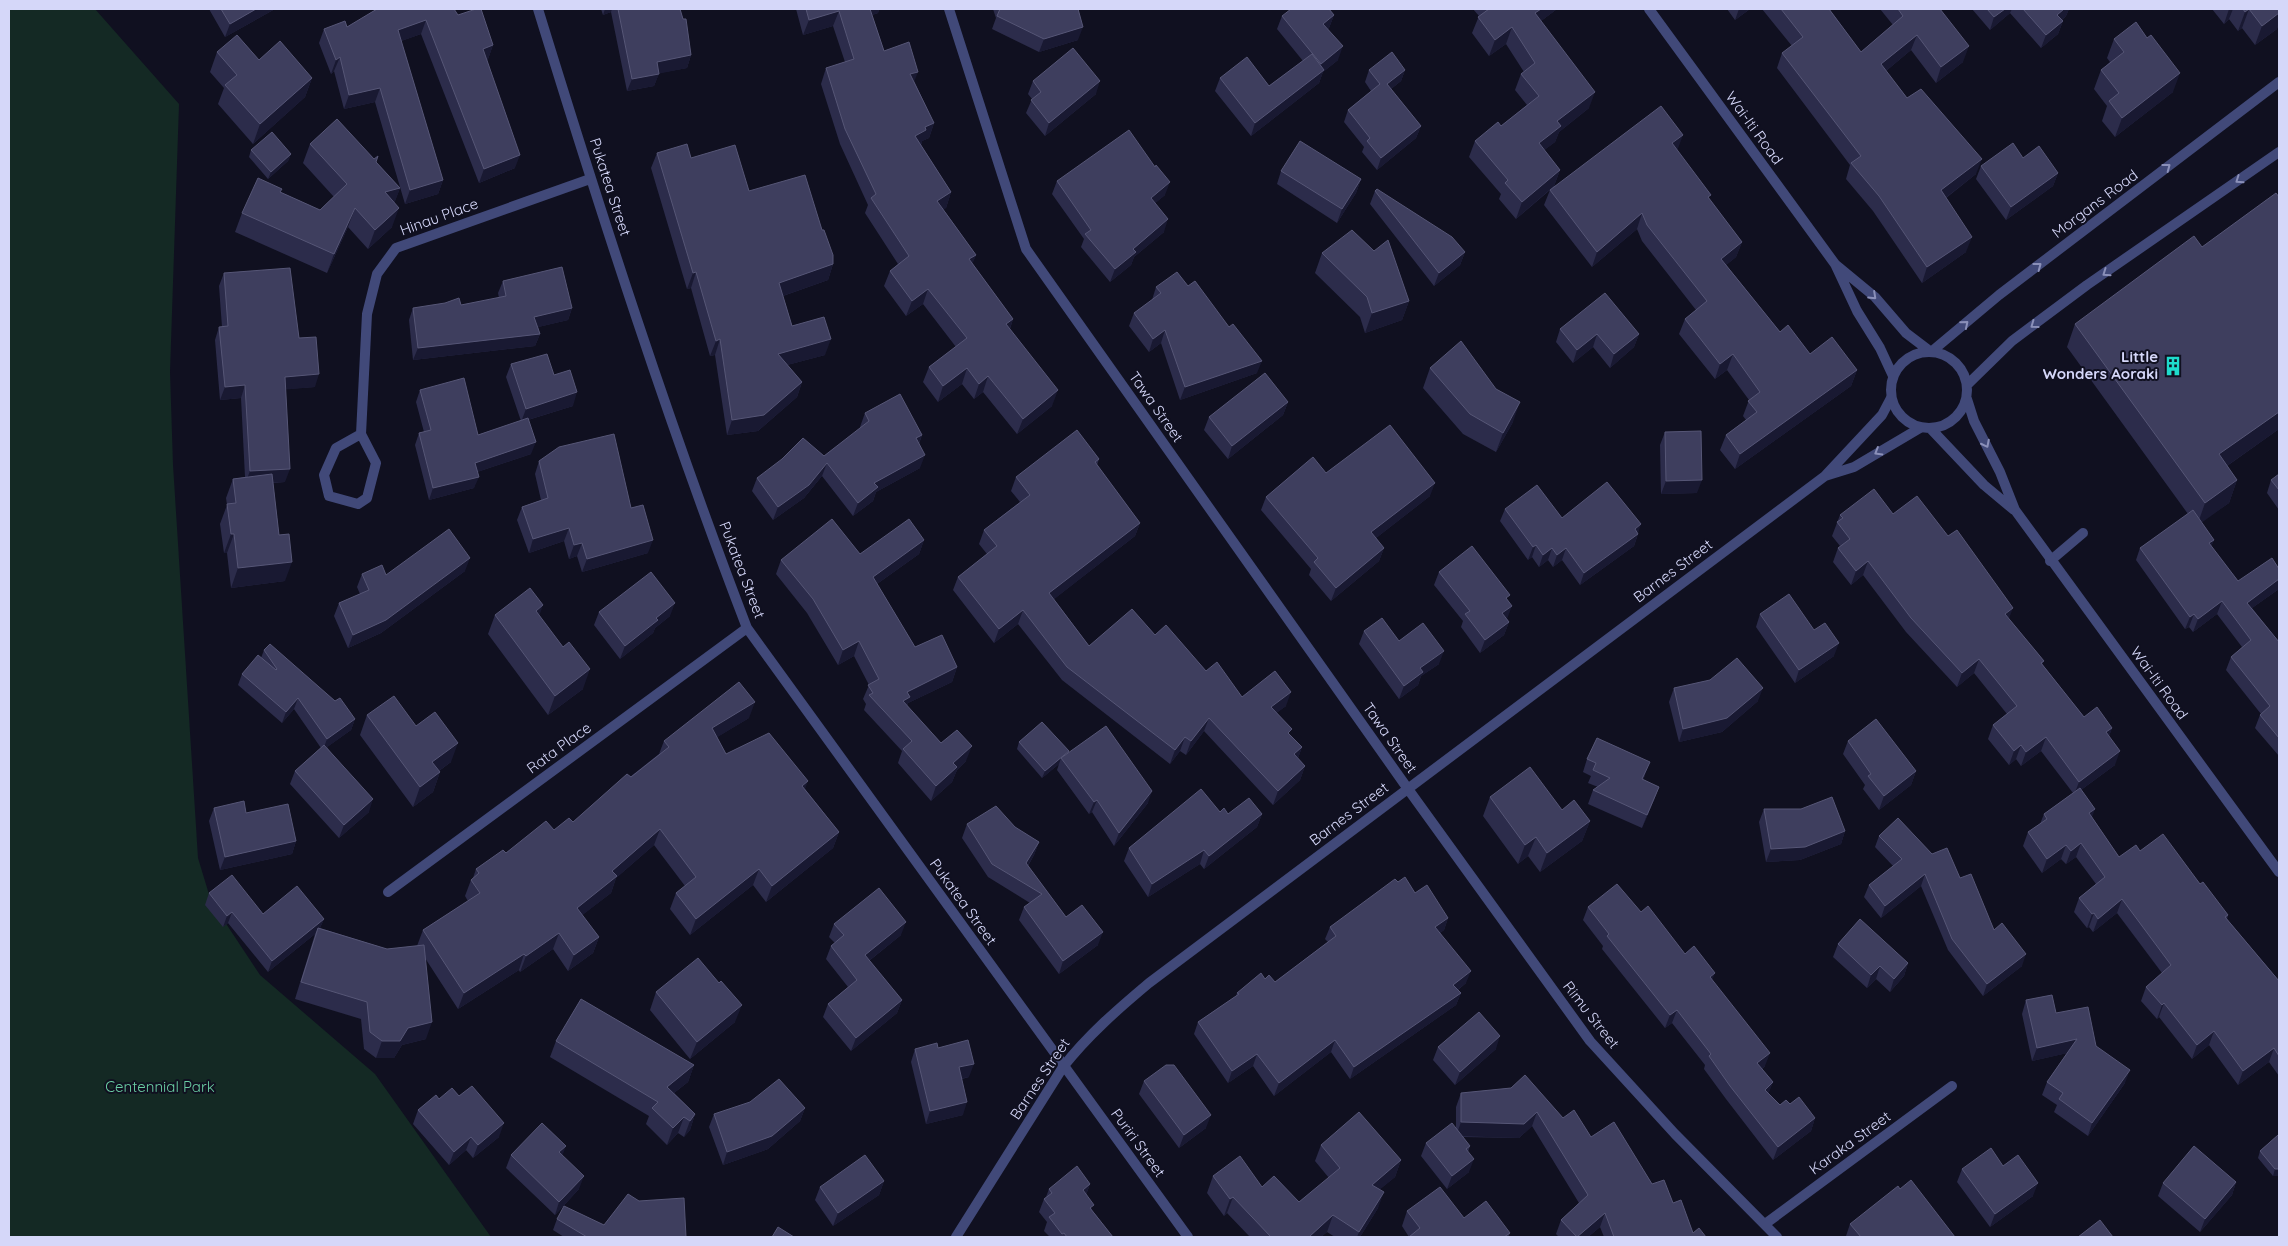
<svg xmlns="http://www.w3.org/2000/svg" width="2288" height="1246" viewBox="0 0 2288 1246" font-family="Quicksand,sans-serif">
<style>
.green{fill:#142924}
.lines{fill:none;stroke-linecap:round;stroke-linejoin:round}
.service{stroke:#414979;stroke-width:10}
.minor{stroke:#414979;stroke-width:10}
.tertiary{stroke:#414979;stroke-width:10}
.wall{fill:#2c2c4b}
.shaded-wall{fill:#191932}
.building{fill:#3e3e5e;stroke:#565676}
.oneway{stroke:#8b90b9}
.labels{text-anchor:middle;stroke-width:4;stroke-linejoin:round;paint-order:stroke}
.street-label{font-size:15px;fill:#d5d7f9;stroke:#101020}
.poi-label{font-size:15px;font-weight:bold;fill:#d5d7f9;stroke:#101020;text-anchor:end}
.park-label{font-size:15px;fill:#6bcfa4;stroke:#101020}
</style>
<rect width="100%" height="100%" fill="#101020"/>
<!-- green -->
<path class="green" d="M 9,9 L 95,9 L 179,104 L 170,372 L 173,465 L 198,858 L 211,901 L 260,975 L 375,1074 L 491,1237 L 9,1237 Z"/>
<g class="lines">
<!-- service -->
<path class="service" d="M 2050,561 L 2083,533"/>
<!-- minor -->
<path class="minor" d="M 538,9 C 602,217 669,425 747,628 L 1188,1237
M 949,9 L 1026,249 L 1408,789 L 1590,1041 L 1675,1134 L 1777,1237
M 1891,398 L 1882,415 L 1825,476 L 1854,467 L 1920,428
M 361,434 L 336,448 L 324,475 L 329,496 L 358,504 L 367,498 L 376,463 L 361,434 L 367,314 L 377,274 L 396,248 L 590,179
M 388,892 L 747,628
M 1765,1224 L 1952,1086
M 956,1237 L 1063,1067 C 1088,1035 1118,1009 1149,983 L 1825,476"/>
<!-- tertiary -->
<path class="tertiary" d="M 1649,9 L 1835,264 L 1857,311 L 1880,348 L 1893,376
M 1835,264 L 1875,297 L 1906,333 L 1931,352 L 1999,295 L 2279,82
M1891 390a38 38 0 1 1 76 0a38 38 0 1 1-76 0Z
M 1968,384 L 2012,341 L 2087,285 L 2279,152
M 1967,399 L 1974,421 L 2000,472 L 2015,510 L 2279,872
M 1931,429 L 1984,485 L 2014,510"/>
</g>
<!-- wall -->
<path class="wall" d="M 209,9 L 275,9 L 225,37 Z
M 601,9 L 680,9 L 691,55 L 687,68 L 659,73 L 654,86 L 627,91 L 611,12 L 603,15 Z
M 796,9 L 879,9 L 878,13 L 872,15 L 884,51 L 914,81 L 934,123 L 929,138 L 922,141 L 921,145 L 951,192 L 946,208 L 943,209 L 976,255 L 972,263 L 1013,319 L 1010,329 L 1052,406 L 1017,434 L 983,392 L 974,399 L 962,384 L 938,402 L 923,382 L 929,367 L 956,347 L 923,304 L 906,316 L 884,286 L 890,271 L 898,264 L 865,213 L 868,205 L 840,144 L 821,84 L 826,68 L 845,62 L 833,26 L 803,35 Z
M 993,9 L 1078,9 L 1078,40 L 1039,52 L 992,29 L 996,18 Z
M 1473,9 L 1557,9 L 1541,21 L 1589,108 L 1559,132 L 1555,142 L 1544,150 L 1560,170 L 1554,186 L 1677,151 L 1709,199 L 1742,242 L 1736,257 L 1726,265 L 1780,332 L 1810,354 L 1857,370 L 1851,386 L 1735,469 L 1720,450 L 1726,435 L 1746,420 L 1743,416 L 1749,400 L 1727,370 L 1715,379 L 1679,334 L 1685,319 L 1696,310 L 1642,241 L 1637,229 L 1592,267 L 1544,205 L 1550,190 L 1516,219 L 1499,199 L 1501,194 L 1469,157 L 1475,141 L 1501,126 L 1527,105 L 1515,90 L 1521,74 L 1524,72 L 1506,44 L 1489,56 L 1472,33 L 1479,16 Z
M 1727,9 L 1750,9 L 1735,20 Z
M 1762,9 L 1829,9 L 1861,52 L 1893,25 L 1880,9 L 1940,9 L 1963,62 L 1936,83 L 1911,50 L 1886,71 L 1907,98 L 1976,174 L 1946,198 L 1966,252 L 1922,283 L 1873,211 L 1846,179 L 1850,165 L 1777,68 L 1782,53 L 1792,46 Z
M 1972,9 L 2069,9 L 2066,16 L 2062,20 L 2063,21 L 2058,34 L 2041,48 L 2010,13 L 1990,30 Z
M 2212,9 L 2279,9 L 2279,22 L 2277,29 L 2255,45 L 2242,28 L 2238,31 L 2229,19 L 2224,24 Z
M 458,15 L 493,45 L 488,59 L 487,60 L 515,168 L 479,183 L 421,34 L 401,41 L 443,180 L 438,194 L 405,204 L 375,102 L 344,109 L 334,71 L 331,74 L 319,43 L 324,29 Z
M 1334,15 L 1329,28 L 1328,29 L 1338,60 L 1323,72 L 1319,83 L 1251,136 L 1215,91 L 1220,78 L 1269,86 L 1303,61 L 1277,29 L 1282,16 Z
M 2147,38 L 2173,92 L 2115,137 L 2102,121 L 2107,106 L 2094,89 L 2101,70 L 2110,62 L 2107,58 L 2114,39 Z
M 217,52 L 259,60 L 312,78 L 305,97 L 253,144 L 218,104 L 224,88 L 210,72 Z
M 1369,70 L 1405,70 L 1401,81 L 1391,89 L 1421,126 L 1416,138 L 1377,170 L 1362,152 L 1364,147 L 1344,122 L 1348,110 L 1371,91 L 1365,82 Z
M 1033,81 L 1096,94 L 1045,136 L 1026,113 L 1032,99 L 1028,94 Z
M 310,144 L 376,162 L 400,188 L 394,203 L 392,227 L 368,249 L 348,227 L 327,273 L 235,232 L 242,213 L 280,192 L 320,210 L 334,197 L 303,163 Z
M 251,150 L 291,154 L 288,161 L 268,179 L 249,157 Z
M 657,153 L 691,158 L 749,191 L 833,264 L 828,280 L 783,296 L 792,326 L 825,355 L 787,365 L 802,382 L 797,397 L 758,431 L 727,435 L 715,355 L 710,356 L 691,288 L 687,289 L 651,168 Z
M 1981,166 L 2058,173 L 2053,186 L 2006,220 L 1976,179 Z
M 1281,171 L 1361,179 L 1356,193 L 1337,223 L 1277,184 Z
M 1057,181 L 1165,195 L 1155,203 L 1164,232 L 1134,257 L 1131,265 L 1110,282 L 1081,247 L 1084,239 L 1052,194 Z
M 1375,191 L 1465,252 L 1460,265 L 1434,286 L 1370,204 Z
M 2279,197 L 2279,429 L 2227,466 L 2237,480 L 2229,503 L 2201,522 L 2214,540 L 2211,546 L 2238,581 L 2279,589 L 2252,608 L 2279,642 L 2279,756 L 2255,728 L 2260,715 L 2261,714 L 2226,670 L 2231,657 L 2242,647 L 2217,614 L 2193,632 L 2189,627 L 2185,629 L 2136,560 L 2140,548 L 2188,514 L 2067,347 L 2075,324 L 2202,247 Z
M 1322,253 L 1409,301 L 1402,320 L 1365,333 L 1360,317 L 1315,273 Z
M 224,273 L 299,338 L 315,387 L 286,389 L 285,482 L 273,483 L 279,535 L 285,581 L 231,588 L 227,553 L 224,553 L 220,524 L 227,505 L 226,498 L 233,479 L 245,477 L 241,398 L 220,400 L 215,340 L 219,327 L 222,327 L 219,286 Z
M 503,281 L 572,308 L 568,320 L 538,327 L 540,334 L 535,346 L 413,360 L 409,320 L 413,308 L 461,305 L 499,298 L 498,293 Z
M 1156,287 L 1257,373 L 1180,400 L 1161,343 L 1149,352 L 1129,326 L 1134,313 L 1152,300 Z
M 1560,329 L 1639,334 L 1634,347 L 1610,368 L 1593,347 L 1573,363 L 1556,342 Z
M 511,364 L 554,375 L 573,406 L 528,420 L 531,454 L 477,472 L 474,488 L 429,500 L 415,445 L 419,433 L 424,432 L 416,402 L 420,390 L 478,435 L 521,421 L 506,377 Z
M 1430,368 L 1513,422 L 1496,452 L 1463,434 L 1423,388 Z
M 1288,402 L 1283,415 L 1228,459 L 1204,430 L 1209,417 Z
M 865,413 L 922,435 L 919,444 L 920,468 L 876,492 L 873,501 L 853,516 L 822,476 L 804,498 L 773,520 L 752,491 L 757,478 L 824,456 L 861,428 L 860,427 Z
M 1665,432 L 1697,493 L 1661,494 L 1660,445 Z
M 1099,459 L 1097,465 L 1140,523 L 1135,536 L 1054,599 L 1089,646 L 1155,635 L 1242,697 L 1286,706 L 1276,713 L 1290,735 L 1302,747 L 1298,758 L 1305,766 L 1300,780 L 1273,805 L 1204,731 L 1186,755 L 1180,751 L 1170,764 L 1062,680 L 1018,624 L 994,643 L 953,590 L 958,577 L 987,554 L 979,544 L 984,530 L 1020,502 L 1011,491 L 1016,477 Z
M 539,461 L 631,508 L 648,553 L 582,572 L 577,556 L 569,559 L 564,541 L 529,553 L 517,520 L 522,507 L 541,500 L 535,474 Z
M 1326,473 L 1430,496 L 1376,538 L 1384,548 L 1379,561 L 1331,601 L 1309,575 L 1311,569 L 1261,510 L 1266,497 Z
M 2279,474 L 2279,510 L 2267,493 L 2271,480 Z
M 1505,509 L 1562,518 L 1638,534 L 1634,546 L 1580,585 L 1562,560 L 1553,567 L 1548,560 L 1539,567 L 1532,557 L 1528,560 L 1500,521 Z
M 1893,514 L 2009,619 L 2044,661 L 2042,664 L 2084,717 L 2112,728 L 2109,736 L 2115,765 L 2081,790 L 2092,817 L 2119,857 L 2140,851 L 2200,884 L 2228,915 L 2227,919 L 2279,981 L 2279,1076 L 2269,1062 L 2238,1085 L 2209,1045 L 2192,1059 L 2159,1017 L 2157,1019 L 2141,1001 L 2146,987 L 2162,973 L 2117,913 L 2093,932 L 2089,927 L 2087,928 L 2074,912 L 2079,898 L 2096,884 L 2076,857 L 2066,864 L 2061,859 L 2042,873 L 2023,846 L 2028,832 L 2040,824 L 2044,814 L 2073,793 L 2041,751 L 2021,766 L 2016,759 L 2009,765 L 1988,739 L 1993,725 L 2007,714 L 1974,673 L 1957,687 L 1906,632 L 1863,575 L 1851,585 L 1833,562 L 1838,548 L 1840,546 L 1832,536 L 1840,515 Z
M 924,540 L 919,554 L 877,584 L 915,647 L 957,667 L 952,682 L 908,703 L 907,706 L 941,743 L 966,761 L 957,770 L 952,782 L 931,801 L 898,763 L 902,751 L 864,710 L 866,704 L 863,699 L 869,685 L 854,656 L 838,665 L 807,613 L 776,574 L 781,560 L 860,554 Z
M 465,571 L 381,633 L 348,648 L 334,616 L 339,603 L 360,594 L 357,587 L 362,574 L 386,575 Z
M 1439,572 L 1508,601 L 1507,619 L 1509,622 L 1504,635 L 1480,653 L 1461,627 L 1463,621 L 1434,585 Z
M 599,612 L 670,616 L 655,628 L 653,633 L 620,659 L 594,625 Z
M 1760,614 L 1834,656 L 1795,683 L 1756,627 Z
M 495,615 L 539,616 L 583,689 L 548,715 L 488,634 Z
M 1364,631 L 1399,641 L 1439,664 L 1421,676 L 1418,685 L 1399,699 L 1359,644 Z
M 264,650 L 355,719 L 351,730 L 327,747 L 369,812 L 339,838 L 290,784 L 295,771 L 321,748 L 294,709 L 282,723 L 238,685 L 242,674 L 261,658 Z
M 1674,688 L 1758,701 L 1722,732 L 1679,742 L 1669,702 Z
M 367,715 L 416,726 L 451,762 L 439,771 L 440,772 L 433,792 L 413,807 L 360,735 Z
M 749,718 L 717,737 L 726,754 L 805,789 L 839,832 L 833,848 L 766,902 L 753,885 L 690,935 L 670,909 L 676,893 L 685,886 L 654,845 L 616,878 L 611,893 L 582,915 L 599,937 L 593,953 L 568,971 L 553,949 L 520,972 L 519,970 L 458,1009 L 425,958 L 426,1039 L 402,1045 L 394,1058 L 376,1058 L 364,1049 L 361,1019 L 295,999 L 315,934 L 268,972 L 228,923 L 223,927 L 205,905 L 209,893 L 263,914 L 324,919 L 320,928 L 387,949 L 417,946 L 423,930 L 468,901 L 465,896 L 471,880 L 473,878 L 476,869 L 506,853 L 573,822 L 659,754 L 664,741 Z
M 1848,741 L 1916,771 L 1911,785 L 1879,810 L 1863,789 L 1865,785 L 1843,754 Z
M 1019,742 L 1068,753 L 1148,803 L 1114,846 L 1092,812 L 1089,814 L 1057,770 L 1059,764 L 1042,778 L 1017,749 Z
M 1587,759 L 1645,775 L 1643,780 L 1659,787 L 1654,800 L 1642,828 L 1588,804 L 1593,790 L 1598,787 L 1588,783 L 1591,776 L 1583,772 Z
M 1490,797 L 1562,810 L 1590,821 L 1582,841 L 1540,872 L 1528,856 L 1518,864 L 1483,816 Z
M 214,808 L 246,813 L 296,841 L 292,854 L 220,870 L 209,821 Z
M 1764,809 L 1845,831 L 1841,844 L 1800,860 L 1766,862 L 1759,822 Z
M 1220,812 L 1228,814 L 1262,814 L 1257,827 L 1204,869 L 1200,864 L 1148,897 L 1124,861 L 1129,848 Z
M 967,824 L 1015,827 L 1039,842 L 1034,855 L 1028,866 L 1066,917 L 1098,945 L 1059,974 L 1019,920 L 1024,907 L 1030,903 L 988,877 L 962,838 Z
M 1879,836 L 1932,854 L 1960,878 L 1994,930 L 2022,966 L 1983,996 L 1948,950 L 1921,886 L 1881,918 L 1864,897 L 1869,885 L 1893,866 L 1875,847 Z
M 1398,882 L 1415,893 L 1448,918 L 1444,930 L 1440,933 L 1466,983 L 1458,990 L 1461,993 L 1456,1005 L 1350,1079 L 1331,1052 L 1274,1096 L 1253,1066 L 1228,1083 L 1194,1034 L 1198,1022 L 1236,996 L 1237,993 L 1265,979 L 1275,982 L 1328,942 L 1325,939 L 1330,927 Z
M 1588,907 L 1641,912 L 1712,980 L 1765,1066 L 1762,1069 L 1773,1082 L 1768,1093 L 1780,1105 L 1790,1104 L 1815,1118 L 1811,1131 L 1773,1160 L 1726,1099 L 1704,1069 L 1705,1065 L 1672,1023 L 1665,1028 L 1602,949 L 1603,946 L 1583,920 Z
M 834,924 L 901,935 L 869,961 L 902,1000 L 897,1013 L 851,1051 L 823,1017 L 828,1004 L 848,987 L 826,959 L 831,946 L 835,943 L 829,937 Z
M 1838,944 L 1908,963 L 1904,976 L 1890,992 L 1876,979 L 1867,988 L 1833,957 Z
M 656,992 L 735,1022 L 690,1059 L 650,1010 Z
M 2026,1000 L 2056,1013 L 2096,1046 L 2125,1083 L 2088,1136 L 2054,1112 L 2057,1105 L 2042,1095 L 2047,1082 L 2067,1053 L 2032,1061 L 2022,1014 Z
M 556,1041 L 694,1065 L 688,1082 L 674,1093 L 695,1114 L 690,1130 L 684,1137 L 678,1133 L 667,1145 L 646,1124 L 649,1116 L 550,1057 Z
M 1438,1047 L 1496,1049 L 1455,1085 L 1433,1060 Z
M 938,1048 L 969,1077 L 962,1079 L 963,1115 L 926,1124 L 911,1062 L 915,1049 Z
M 1144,1081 L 1206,1128 L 1179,1148 L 1139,1094 Z
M 1461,1093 L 1563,1118 L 1591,1137 L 1652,1184 L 1673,1203 L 1693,1233 L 1706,1237 L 1604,1237 L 1600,1227 L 1588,1237 L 1559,1237 L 1556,1234 L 1561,1220 L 1579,1203 L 1532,1126 L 1519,1138 L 1463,1137 L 1470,1146 L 1468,1152 L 1469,1172 L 1447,1189 L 1421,1156 L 1426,1143 L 1456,1128 L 1456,1107 Z
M 459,1096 L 499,1137 L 473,1158 L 466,1150 L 449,1165 L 413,1124 L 418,1110 L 439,1099 Z
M 805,1108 L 800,1121 L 768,1149 L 723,1165 L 709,1127 L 714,1114 Z
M 2278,1135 L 2279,1176 L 2273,1176 L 2258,1158 L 2260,1151 Z
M 1321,1145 L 1401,1160 L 1395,1177 L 1380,1189 L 1378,1208 L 1360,1237 L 1335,1237 L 1327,1232 L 1321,1237 L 1250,1237 L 1227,1213 L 1224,1216 L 1207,1193 L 1213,1176 L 1262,1187 L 1299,1202 L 1329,1178 L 1315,1161 Z
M 511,1155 L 562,1155 L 579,1189 L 555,1215 L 506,1168 Z
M 2003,1166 L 2033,1196 L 1990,1227 L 1957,1182 L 1962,1169 Z
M 884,1181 L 879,1195 L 833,1226 L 815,1200 L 820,1187 Z
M 2236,1182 L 2232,1195 L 2200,1232 L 2158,1196 L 2163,1183 Z
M 1090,1184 L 1086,1195 L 1092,1210 L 1113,1237 L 1050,1237 L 1044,1231 L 1047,1222 L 1039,1212 L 1044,1199 L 1046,1197 L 1049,1189 Z
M 1900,1189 L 1955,1237 L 1846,1237 L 1846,1236 L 1850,1224 Z
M 1407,1211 L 1464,1218 L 1510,1233 L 1508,1237 L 1409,1237 L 1402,1226 Z
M 557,1219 L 604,1225 L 686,1237 L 564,1237 L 553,1230 Z"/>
<!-- shaded-wall -->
<path class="shaded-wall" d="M 256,9 L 275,9 L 225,37 L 230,24 Z
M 605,9 L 612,9 L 611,12 L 603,15 Z
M 866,9 L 879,9 L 878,13 L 863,18 Z
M 1541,9 L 1557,9 L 1529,30 L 1535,13 Z
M 1739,9 L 1750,9 L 1735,20 Z
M 2005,9 L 2012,9 L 2010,13 L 1990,30 L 1994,17 Z
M 2064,9 L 2069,9 L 2066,16 L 2052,28 L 2057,15 Z
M 2229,9 L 2233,9 L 2229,19 L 2224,24 Z
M 2249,9 L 2242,28 L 2238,31 L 2245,12 Z
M 839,11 L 833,26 L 803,35 L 809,20 Z
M 2279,13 L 2279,22 L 2277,29 L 2255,45 L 2262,26 Z
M 1334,15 L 1329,28 L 1319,37 L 1323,24 Z
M 426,20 L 421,34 L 393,44 L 398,30 Z
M 2063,21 L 2058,34 L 2041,48 L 2046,35 Z
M 1083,27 L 1078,40 L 1039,52 L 1044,39 Z
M 1512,27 L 1506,44 L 1489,56 L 1495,40 Z
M 1917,35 L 1911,50 L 1875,80 L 1881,64 Z
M 493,45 L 488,59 L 478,63 L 483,49 Z
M 1343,46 L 1338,60 L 1323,72 L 1319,83 L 1251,136 L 1255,123 L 1317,75 L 1321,64 Z
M 1969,46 L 1963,62 L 1936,83 L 1941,67 Z
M 691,55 L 687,68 L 652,75 L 657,62 Z
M 340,57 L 334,71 L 331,74 L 336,60 Z
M 1405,70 L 1401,81 L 1382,96 L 1387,84 Z
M 918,72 L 912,87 L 910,74 Z
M 2180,73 L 2173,92 L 2115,137 L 2122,118 Z
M 659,74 L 654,86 L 627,91 L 632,79 Z
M 312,78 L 305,97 L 253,144 L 260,124 Z
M 1100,81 L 1096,94 L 1045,136 L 1049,123 Z
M 380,88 L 375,102 L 344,109 L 349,95 Z
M 1595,92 L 1589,108 L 1559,132 L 1555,142 L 1533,159 L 1539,143 L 1557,121 Z
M 934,123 L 929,138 L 922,141 L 921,146 L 915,136 L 925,127 Z
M 1421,126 L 1416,138 L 1377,170 L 1381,158 Z
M 1683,135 L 1677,151 L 1672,143 Z
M 291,154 L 288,161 L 268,179 L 271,172 Z
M 520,155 L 515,168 L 479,183 L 484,169 Z
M 1982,159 L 1976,174 L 1935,206 L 1941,190 Z
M 1560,170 L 1554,186 L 1516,219 L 1522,202 Z
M 2058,173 L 2053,186 L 2006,220 L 2011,207 Z
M 1361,179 L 1356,193 L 1337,223 L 1342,209 Z
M 443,180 L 438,194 L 405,204 L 410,190 Z
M 1170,182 L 1165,195 L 1146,211 L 1151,198 Z
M 400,188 L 393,207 L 385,192 Z
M 951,192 L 946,208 L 932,217 L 937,201 Z
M 355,208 L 348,227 L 327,273 L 334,254 Z
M 399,208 L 392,227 L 368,249 L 375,230 Z
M 1642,213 L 1637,229 L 1592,267 L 1597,252 Z
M 1168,219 L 1164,232 L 1134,257 L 1131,265 L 1110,282 L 1115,269 L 1133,249 Z
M 1972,237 L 1966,252 L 1922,283 L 1927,267 Z
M 1742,242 L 1736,257 L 1715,274 L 1721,259 Z
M 1465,252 L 1460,265 L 1434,286 L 1439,273 Z
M 976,255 L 970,270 L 969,259 Z
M 833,264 L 828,280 L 774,299 L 779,283 Z
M 696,272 L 691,288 L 687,289 L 693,273 Z
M 928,289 L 923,304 L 906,316 L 912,301 Z
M 1409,301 L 1402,320 L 1365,333 L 1372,313 Z
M 572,308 L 568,320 L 530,329 L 534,317 Z
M 1013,319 L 1008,334 L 1006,324 Z
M 1165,330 L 1161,343 L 1149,352 L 1153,339 Z
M 540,334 L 535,346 L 413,360 L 418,348 Z
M 1597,334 L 1593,347 L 1573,363 L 1577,350 Z
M 1639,334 L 1634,347 L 1610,368 L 1614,354 Z
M 720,339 L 715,355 L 710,356 L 716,341 Z
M 831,339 L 825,355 L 772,369 L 778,354 Z
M 1733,354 L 1727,370 L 1715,379 L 1720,364 Z
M 1262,361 L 1257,373 L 1180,400 L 1185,387 Z
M 967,368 L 962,384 L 938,402 L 943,386 Z
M 1857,370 L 1851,386 L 1735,469 L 1740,454 Z
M 319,374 L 315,387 L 280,390 L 285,377 Z
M 988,376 L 983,392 L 974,399 L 979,384 Z
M 802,382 L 797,397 L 758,431 L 727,435 L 732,420 Z
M 245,385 L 241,398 L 220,400 L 225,387 Z
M 1058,390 L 1052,406 L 1017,434 L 1023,419 Z
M 577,392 L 573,406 L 521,422 L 526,409 Z
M 1288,402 L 1283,415 L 1228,459 L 1232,446 Z
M 1520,402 L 1513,422 L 1496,452 L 1503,433 Z
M 2279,412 L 2279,429 L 2211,477 L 2219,454 Z
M 922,435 L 917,448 L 916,438 Z
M 536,442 L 531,454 L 471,474 L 475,463 Z
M 925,455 L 920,468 L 876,492 L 873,501 L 853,516 L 858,503 L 874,483 Z
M 827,463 L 822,476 L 804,498 L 773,520 L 778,507 Z
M 290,469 L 285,482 L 245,484 L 250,471 Z
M 479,477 L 474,488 L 429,500 L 433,488 Z
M 1702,480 L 1697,493 L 1661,494 L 1666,481 Z
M 2237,480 L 2229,503 L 2197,526 L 2205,503 Z
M 1435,483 L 1430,496 L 1367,545 L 1371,532 Z
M 1140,523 L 1135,536 L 1044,607 L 1049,593 Z
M 1641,524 L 1634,546 L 1580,585 L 1584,573 Z
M 569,528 L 564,541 L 529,553 L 533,539 Z
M 231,534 L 234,534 L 227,553 L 224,553 Z
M 653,540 L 648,553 L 582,572 L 587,559 Z
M 924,540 L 919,554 L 867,591 L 873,577 Z
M 2214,540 L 2209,552 L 2209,543 Z
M 582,543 L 577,556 L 569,559 L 574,545 Z
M 1536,545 L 1532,557 L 1528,560 L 1533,547 Z
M 1384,548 L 1379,561 L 1331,601 L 1336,588 Z
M 1552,548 L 1548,560 L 1539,567 L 1543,555 Z
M 1566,548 L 1562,560 L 1553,567 L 1557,555 Z
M 470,558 L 465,571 L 381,633 L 348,648 L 353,635 Z
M 1868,561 L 1863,575 L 1851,585 L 1856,571 Z
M 292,562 L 285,581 L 231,588 L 238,568 Z
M 2279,579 L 2279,589 L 2242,615 L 2247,603 Z
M 2222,601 L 2217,614 L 2193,632 L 2198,619 Z
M 675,603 L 670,616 L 655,628 L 653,633 L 620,659 L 625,646 L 656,618 Z
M 543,605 L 536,625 L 536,611 Z
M 1512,606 L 1507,619 L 1497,627 L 1502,613 Z
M 2013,608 L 2008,621 L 2005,614 Z
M 1023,610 L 1018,624 L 994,643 L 999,629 Z
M 2194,614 L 2189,627 L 2185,629 L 2190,617 Z
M 1509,622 L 1504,635 L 1480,653 L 1485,640 Z
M 859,641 L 854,656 L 838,665 L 843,650 Z
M 1839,643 L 1834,656 L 1795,683 L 1799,670 Z
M 1444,651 L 1439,664 L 1421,676 L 1418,685 L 1399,699 L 1404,686 L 1420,668 Z
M 1979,659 L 1974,673 L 1957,687 L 1962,673 Z
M 957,667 L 952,682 L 908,703 L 905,712 L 903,701 L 907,692 Z
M 590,669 L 583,689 L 548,715 L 555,696 Z
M 1763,688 L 1758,701 L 1722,732 L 1679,742 L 1683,729 Z
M 1291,692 L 1286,706 L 1266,721 L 1271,707 Z
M 298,698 L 294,709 L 282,723 L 286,712 Z
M 755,702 L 749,718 L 706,744 L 712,728 Z
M 1209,718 L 1204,731 L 1186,755 L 1191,741 Z
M 355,719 L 351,730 L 323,750 L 327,739 Z
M 2112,728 L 2107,742 L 2106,732 Z
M 1185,737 L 1180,751 L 1170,764 L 1175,750 Z
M 2046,737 L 2041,751 L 2021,766 L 2026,752 Z
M 458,743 L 451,762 L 425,781 L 432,762 Z
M 2021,745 L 2016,759 L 2009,765 L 2014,751 Z
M 972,746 L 966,761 L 957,770 L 952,782 L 931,801 L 936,786 L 953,763 Z
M 1302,747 L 1297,761 L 1294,754 Z
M 1069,751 L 1066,758 L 1061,758 L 1059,764 L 1042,778 L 1045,771 Z
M 2120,751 L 2115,765 L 2074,795 L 2079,782 Z
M 1650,762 L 1645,775 L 1637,792 L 1642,779 Z
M 1305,766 L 1300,780 L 1273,805 L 1278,791 Z
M 1916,771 L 1911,785 L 1879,810 L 1884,796 Z
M 440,772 L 433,792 L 413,807 L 420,787 Z
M 808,781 L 802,797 L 802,786 Z
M 1659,787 L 1654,800 L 1642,828 L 1647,815 Z
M 1152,791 L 1148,803 L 1114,846 L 1119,833 Z
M 373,799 L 369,812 L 339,838 L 344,825 Z
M 1097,800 L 1092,812 L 1089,814 L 1094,802 Z
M 2095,809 L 2090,823 L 2089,813 Z
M 1262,814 L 1257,827 L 1204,869 L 1209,856 Z
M 1590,821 L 1582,841 L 1540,872 L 1547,853 Z
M 660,829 L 654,845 L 616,878 L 611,893 L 571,924 L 577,908 L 612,871 Z
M 1845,831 L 1841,844 L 1800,860 L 1766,862 L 1771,849 Z
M 839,832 L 833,848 L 766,902 L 772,886 Z
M 1536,837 L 1528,856 L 1518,864 L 1525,845 Z
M 296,841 L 292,854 L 220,870 L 225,857 Z
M 1039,842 L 1034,855 L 1021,877 L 1026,863 Z
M 2081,843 L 2076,857 L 2066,864 L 2071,851 Z
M 2066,845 L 2061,859 L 2042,873 L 2047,859 Z
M 1204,850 L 1200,864 L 1148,897 L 1152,884 Z
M 759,869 L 753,885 L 690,935 L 696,919 Z
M 1925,874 L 1921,886 L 1881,918 L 1885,906 Z
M 2122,899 L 2117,913 L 2093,932 L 2098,919 Z
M 232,912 L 228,923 L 223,927 L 227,916 Z
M 2094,913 L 2089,927 L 2087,928 L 2092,914 Z
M 1448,918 L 1444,930 L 1431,939 L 1435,927 Z
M 324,919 L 319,930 L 318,928 L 315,934 L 268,972 L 272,961 Z
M 906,922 L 901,935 L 860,968 L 865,955 Z
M 1103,932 L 1098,945 L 1059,974 L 1063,961 Z
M 559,933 L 553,949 L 520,972 L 526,956 Z
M 599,937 L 593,953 L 568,971 L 574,955 Z
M 524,954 L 519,970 L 458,1009 L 464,993 Z
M 2026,954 L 2022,966 L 1983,996 L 1987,984 Z
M 1908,963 L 1904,976 L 1890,992 L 1894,979 Z
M 1880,966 L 1876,979 L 1867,988 L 1871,975 Z
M 1471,971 L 1466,983 L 1449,997 L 1453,985 Z
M 1715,973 L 1710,986 L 1710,977 Z
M 1461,993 L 1456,1005 L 1350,1079 L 1354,1067 Z
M 902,1000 L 897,1013 L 851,1051 L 856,1038 Z
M 2164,1003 L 2159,1017 L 2157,1019 L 2162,1005 Z
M 742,1005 L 735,1022 L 690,1059 L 697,1042 Z
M 1677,1010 L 1672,1023 L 1665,1028 L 1670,1015 Z
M 432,1022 L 426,1039 L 402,1045 L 394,1058 L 376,1058 L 382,1041 L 408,1028 Z
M 2214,1031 L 2209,1045 L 2192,1059 L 2197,1045 Z
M 1500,1036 L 1496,1049 L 1455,1085 L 1460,1072 Z
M 2077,1039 L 2072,1052 L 2032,1061 L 2037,1048 Z
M 1335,1040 L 1331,1052 L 1274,1096 L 1279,1083 Z
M 2274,1048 L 2269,1062 L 2238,1085 L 2243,1071 Z
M 1770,1053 L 1765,1066 L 1753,1076 L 1757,1063 Z
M 1257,1054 L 1253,1066 L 1228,1083 L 1232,1071 Z
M 974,1064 L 969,1077 L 954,1080 L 959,1067 Z
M 694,1065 L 688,1082 L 661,1103 L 667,1087 Z
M 2130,1070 L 2125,1083 L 2088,1136 L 2092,1123 Z
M 1773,1082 L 1768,1095 L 1765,1090 Z
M 967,1102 L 963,1115 L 926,1124 L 930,1111 Z
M 805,1108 L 800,1121 L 768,1149 L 723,1165 L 727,1152 Z
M 1537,1112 L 1532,1126 L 1519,1138 L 1456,1136 L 1461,1122 Z
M 695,1114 L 690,1130 L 684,1137 L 690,1121 Z
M 1211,1115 L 1206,1128 L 1179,1148 L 1184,1135 Z
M 684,1117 L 678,1133 L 667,1145 L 673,1128 Z
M 1815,1118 L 1811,1131 L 1773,1160 L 1778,1147 Z
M 504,1123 L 499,1137 L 473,1158 L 478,1145 Z
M 471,1137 L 466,1150 L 449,1165 L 454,1152 Z
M 566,1146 L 561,1159 L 559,1152 Z
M 1474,1159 L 1469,1172 L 1447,1189 L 1452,1176 Z
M 1401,1160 L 1395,1177 L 1366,1201 L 1372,1185 Z
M 2275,1169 L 2279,1169 L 2279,1176 L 2273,1176 Z
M 584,1176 L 579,1189 L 555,1215 L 559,1202 Z
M 884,1181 L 879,1195 L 833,1226 L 838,1213 Z
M 2236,1182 L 2232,1195 L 2200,1232 L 2205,1219 Z
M 2038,1183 L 2033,1196 L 1990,1227 L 1995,1214 Z
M 1090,1184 L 1085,1197 L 1083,1190 Z
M 1384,1192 L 1378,1208 L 1360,1237 L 1357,1237 L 1359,1232 Z
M 1233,1197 L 1227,1213 L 1224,1216 L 1230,1199 Z
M 1605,1213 L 1600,1227 L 1588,1237 L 1577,1237 Z
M 1333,1215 L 1327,1232 L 1321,1237 L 1309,1237 Z"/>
<!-- building -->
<path class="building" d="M 221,9 L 256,9 L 230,24 Z
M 377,9 L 454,9 L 458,15 L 476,9 L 481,9 L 493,45 L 483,49 L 520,155 L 484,169 L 426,20 L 398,30 L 443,180 L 410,190 L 380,88 L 349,95 L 340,57 L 336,60 L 324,29 L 345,21 L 347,27 Z
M 618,9 L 680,9 L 683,19 L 686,19 L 691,55 L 657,62 L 659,74 L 632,79 Z
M 806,9 L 870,9 L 884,51 L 909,42 L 918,72 L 910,74 L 934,123 L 925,127 L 926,130 L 915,136 L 951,192 L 937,201 L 976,255 L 969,259 L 1013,319 L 1006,324 L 1058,390 L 1023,419 L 988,376 L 979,384 L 967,368 L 943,386 L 929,367 L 967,338 L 928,289 L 912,301 L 890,271 L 909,256 L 871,198 L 876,194 L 845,129 L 826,68 L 854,59 L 839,11 L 809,20 Z
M 1000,9 L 1078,9 L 1083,27 L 1044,39 L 997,16 Z
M 1291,9 L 1329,9 L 1334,15 L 1323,24 L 1343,46 L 1321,64 L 1282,16 Z
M 1489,9 L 1541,9 L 1535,13 L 1595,92 L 1557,121 L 1561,126 L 1539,143 L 1560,170 L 1522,202 L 1505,183 L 1508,180 L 1475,141 L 1498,122 L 1501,126 L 1539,96 L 1521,74 L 1535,63 L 1512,27 L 1495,40 L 1478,17 Z
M 1781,9 L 1829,9 L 1861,52 L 1903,16 L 1898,9 L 1940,9 L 1969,46 L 1941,67 L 1917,35 L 1881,64 L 1907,98 L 1921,89 L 1982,159 L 1941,190 L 1972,237 L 1927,267 L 1879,196 L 1851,163 L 1861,156 L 1782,53 L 1803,37 Z
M 1987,9 L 2005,9 L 1994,17 Z
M 2023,9 L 2064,9 L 2057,15 L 2063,21 L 2046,35 Z
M 2243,9 L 2279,9 L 2279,13 L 2262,26 L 2249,9 L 2245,12 Z
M 2136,22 L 2147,38 L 2151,35 L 2180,73 L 2122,118 L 2109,101 L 2119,93 L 2101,70 L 2124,52 L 2114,39 Z
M 237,35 L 259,60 L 280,41 L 312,78 L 260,124 L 225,85 L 237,75 L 217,52 Z
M 1073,48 L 1100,81 L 1049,123 L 1031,100 L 1041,92 L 1033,81 Z
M 1392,52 L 1405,70 L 1387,84 L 1421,126 L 1381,158 L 1367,141 L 1370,138 L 1348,110 L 1380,84 L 1369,70 Z
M 1312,54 L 1324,70 L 1255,123 L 1220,78 L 1247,57 L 1269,86 Z
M 1661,106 L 1683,135 L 1672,143 L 1711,195 L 1708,197 L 1742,242 L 1721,259 L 1780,332 L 1788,325 L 1810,354 L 1832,337 L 1857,370 L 1740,454 L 1726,435 L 1757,412 L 1748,401 L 1760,392 L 1733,354 L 1720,364 L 1685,319 L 1707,301 L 1647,225 L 1642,213 L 1597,252 L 1550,190 Z
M 337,119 L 374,159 L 378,156 L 376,162 L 400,188 L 385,192 L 399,208 L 375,230 L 355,208 L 334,254 L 242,213 L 258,178 L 282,189 L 280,192 L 320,210 L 347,184 L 310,144 Z
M 1129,130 L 1155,167 L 1156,165 L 1170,182 L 1151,198 L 1168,219 L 1133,249 L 1136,252 L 1115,269 L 1085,234 L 1091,230 L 1057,181 Z
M 272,132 L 291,154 L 271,172 L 251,150 Z
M 1300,141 L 1361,179 L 1342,209 L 1281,171 Z
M 2013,143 L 2023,158 L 2039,146 L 2058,173 L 2011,207 L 1981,166 Z
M 687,144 L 691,158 L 735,145 L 749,191 L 805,175 L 822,230 L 824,230 L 833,255 L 833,264 L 779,283 L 792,326 L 824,317 L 831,339 L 778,354 L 802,382 L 764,415 L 732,420 L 720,339 L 716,341 L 696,272 L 693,273 L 657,153 Z
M 1377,189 L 1452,237 L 1465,252 L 1439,273 L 1375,191 Z
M 2276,193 L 2279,197 L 2279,412 L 2219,454 L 2237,480 L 2205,503 L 2075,324 L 2194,236 L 2202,247 Z
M 1352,230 L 1374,251 L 1388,240 L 1409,301 L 1372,313 L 1367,297 L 1322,253 Z
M 562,267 L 572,308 L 534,317 L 540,334 L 418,348 L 413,308 L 445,303 L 459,298 L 461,305 L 506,296 L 503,281 Z
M 290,268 L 299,338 L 316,337 L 319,374 L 285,377 L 290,469 L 250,471 L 245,385 L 225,387 L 219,327 L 228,326 L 224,273 Z
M 1177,272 L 1188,286 L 1195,281 L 1229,327 L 1233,324 L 1262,361 L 1185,387 L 1165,330 L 1153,339 L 1134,313 L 1161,293 L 1156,287 Z
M 1605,293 L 1639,334 L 1614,354 L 1597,334 L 1577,350 L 1560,329 Z
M 1461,341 L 1496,389 L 1520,402 L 1503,433 L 1470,414 L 1430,368 Z
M 547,354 L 554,375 L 570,370 L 577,392 L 526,409 L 511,364 Z
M 1265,373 L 1288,402 L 1232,446 L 1209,417 Z
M 464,378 L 478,435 L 528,418 L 536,442 L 475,463 L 479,477 L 433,488 L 419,433 L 431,430 L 420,390 Z
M 900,394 L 922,435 L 916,438 L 925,455 L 874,483 L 878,487 L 858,503 L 827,463 L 809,485 L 778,507 L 757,478 L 782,459 L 803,438 L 824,456 L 869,421 L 865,413 Z
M 1390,425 L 1435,483 L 1371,532 L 1384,548 L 1336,588 L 1314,562 L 1318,558 L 1266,497 L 1313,457 L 1326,473 Z
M 1077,430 L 1099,459 L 1095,462 L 1140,523 L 1049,593 L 1089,646 L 1132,609 L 1155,635 L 1166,625 L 1206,671 L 1217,662 L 1242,697 L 1275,671 L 1291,692 L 1271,707 L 1292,729 L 1288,733 L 1302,747 L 1294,754 L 1305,766 L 1278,791 L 1209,718 L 1191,741 L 1185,737 L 1175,750 L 1067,667 L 1023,610 L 999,629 L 958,577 L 997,546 L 984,530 L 1030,495 L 1016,477 Z
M 1701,431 L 1702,480 L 1666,481 L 1665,432 Z
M 614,434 L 631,508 L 643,505 L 653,540 L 587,559 L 582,543 L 574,545 L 569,528 L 533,539 L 522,507 L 548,498 L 539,461 L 559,447 Z
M 272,474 L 279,535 L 289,534 L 292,562 L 238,568 L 234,534 L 231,534 L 227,504 L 236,503 L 233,479 Z
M 2279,474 L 2279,490 L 2271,480 Z
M 1607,482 L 1641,524 L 1635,529 L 1638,534 L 1584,573 L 1566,548 L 1557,555 L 1552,548 L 1543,555 L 1536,545 L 1533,547 L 1505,509 L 1537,485 L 1562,518 Z
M 1874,489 L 1893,514 L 1917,496 L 1948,536 L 1957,530 L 2013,608 L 2005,614 L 2044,661 L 2041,663 L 2084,717 L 2097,707 L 2112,728 L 2106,732 L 2120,751 L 2079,782 L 2046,737 L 2026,752 L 2021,745 L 2014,751 L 1993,725 L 2017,706 L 1979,659 L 1962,673 L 1911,618 L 1868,561 L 1856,571 L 1838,548 L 1850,539 L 1837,522 L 1843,518 L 1840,515 Z
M 2193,510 L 2214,540 L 2209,543 L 2238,581 L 2272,558 L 2279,569 L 2279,579 L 2247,603 L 2279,642 L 2279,738 L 2260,715 L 2270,706 L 2231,657 L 2251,640 L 2222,601 L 2198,619 L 2194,614 L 2190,617 L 2140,548 Z
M 832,519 L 860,554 L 909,519 L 924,540 L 873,577 L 915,647 L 942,635 L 957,667 L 907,692 L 910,697 L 903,701 L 941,743 L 957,730 L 972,746 L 953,763 L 957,767 L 936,786 L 903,749 L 912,741 L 869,695 L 873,693 L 868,685 L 879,679 L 859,641 L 843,650 L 813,599 L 781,560 Z
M 449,529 L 470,558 L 386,620 L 353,635 L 339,603 L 369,590 L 362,574 L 382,565 L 386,575 Z
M 1472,546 L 1510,595 L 1506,598 L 1512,606 L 1502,613 L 1509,622 L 1485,640 L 1465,614 L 1470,611 L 1439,572 Z
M 651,572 L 675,603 L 656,618 L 658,620 L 625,646 L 599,612 Z
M 530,588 L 543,605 L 536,611 L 563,647 L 569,642 L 590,669 L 555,696 L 495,615 Z
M 1789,594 L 1814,630 L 1825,623 L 1839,643 L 1799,670 L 1760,614 Z
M 1382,618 L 1399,641 L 1423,623 L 1444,651 L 1420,668 L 1423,672 L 1404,686 L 1364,631 Z
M 270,644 L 335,701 L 340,698 L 355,719 L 327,739 L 298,698 L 286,712 L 242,674 L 258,655 L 276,670 L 277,669 L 264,650 Z
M 1737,658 L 1763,688 L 1727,718 L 1683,729 L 1674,688 L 1710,680 Z
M 739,682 L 755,702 L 712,728 L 726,754 L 769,733 L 808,781 L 802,786 L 839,832 L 772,886 L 759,869 L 696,919 L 676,893 L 696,877 L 660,829 L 612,871 L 617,876 L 577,908 L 599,937 L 574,955 L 559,933 L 526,956 L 524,954 L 464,993 L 423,930 L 480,893 L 471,880 L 479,873 L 476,869 L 503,850 L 506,853 L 546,821 L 554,830 L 569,818 L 573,822 L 627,774 L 631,777 L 669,747 L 664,741 Z
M 394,696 L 416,726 L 435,712 L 458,743 L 432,762 L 440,772 L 420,787 L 367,715 Z
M 1876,719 L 1916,771 L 1884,796 L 1868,776 L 1871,774 L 1848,741 Z
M 1042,722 L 1069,751 L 1045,771 L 1019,742 Z
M 1106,726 L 1152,791 L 1119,833 L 1097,800 L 1094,802 L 1061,758 Z
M 1597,738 L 1650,762 L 1642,779 L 1659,787 L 1647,815 L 1593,790 L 1610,778 L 1593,770 L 1596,763 L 1587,759 Z
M 324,745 L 373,799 L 344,825 L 295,771 Z
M 1530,767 L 1562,810 L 1574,800 L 1590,821 L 1547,853 L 1536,837 L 1525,845 L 1490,797 Z
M 2080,788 L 2095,809 L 2089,813 L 2119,857 L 2136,845 L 2140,851 L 2163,834 L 2200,884 L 2203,882 L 2228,915 L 2225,917 L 2279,981 L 2279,1056 L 2274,1048 L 2243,1071 L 2214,1031 L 2197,1045 L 2164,1003 L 2162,1005 L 2146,987 L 2171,965 L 2122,899 L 2098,919 L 2094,913 L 2092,914 L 2079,898 L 2105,877 L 2081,843 L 2071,851 L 2066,845 L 2047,859 L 2028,832 L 2047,819 L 2044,814 Z
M 1201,789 L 1220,812 L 1224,808 L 1228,814 L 1249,798 L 1262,814 L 1209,856 L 1204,850 L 1152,884 L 1129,848 Z
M 1832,797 L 1845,831 L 1805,847 L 1771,849 L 1764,809 L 1801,809 Z
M 244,801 L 246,813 L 288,804 L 296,841 L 225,857 L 214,808 Z
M 996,806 L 1015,827 L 1039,842 L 1026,863 L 1066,917 L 1082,905 L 1103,932 L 1063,961 L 1024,907 L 1042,894 L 992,864 L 967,824 Z
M 1898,818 L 1932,854 L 1947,848 L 1960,878 L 1971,874 L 1994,930 L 2002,923 L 2026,954 L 1987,984 L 1952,939 L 1925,874 L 1885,906 L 1869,885 L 1902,859 L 1879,836 Z
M 232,875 L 263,914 L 297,886 L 324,919 L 272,961 L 232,912 L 227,916 L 209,893 Z
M 1405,877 L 1415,893 L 1427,885 L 1448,918 L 1435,927 L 1471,971 L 1453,985 L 1461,993 L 1354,1067 L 1335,1040 L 1279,1083 L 1257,1054 L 1232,1071 L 1198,1022 L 1239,994 L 1237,993 L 1261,973 L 1265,979 L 1269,975 L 1275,982 L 1336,936 L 1330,927 L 1395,879 L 1398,882 Z
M 1617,884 L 1641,912 L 1648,906 L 1685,954 L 1694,946 L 1715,973 L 1710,977 L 1770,1053 L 1757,1063 L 1773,1082 L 1765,1090 L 1780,1105 L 1786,1100 L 1790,1104 L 1799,1097 L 1815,1118 L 1778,1147 L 1730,1086 L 1709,1056 L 1711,1054 L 1677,1010 L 1670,1015 L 1607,936 L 1609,934 L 1588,907 Z
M 879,888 L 906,922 L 865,955 L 902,1000 L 856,1038 L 828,1004 L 857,980 L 831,946 L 844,935 L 834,924 Z
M 1860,919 L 1908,963 L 1894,979 L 1880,966 L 1871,975 L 1838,944 Z
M 318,928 L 387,949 L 424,945 L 432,1022 L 408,1028 L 400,1041 L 382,1041 L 370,1032 L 367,1002 L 301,982 Z
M 698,958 L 719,983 L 721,981 L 742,1005 L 697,1042 L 656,992 Z
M 2052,995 L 2056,1013 L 2088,1007 L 2096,1046 L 2130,1070 L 2092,1123 L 2059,1099 L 2063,1093 L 2047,1082 L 2077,1039 L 2037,1048 L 2026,1000 Z
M 581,999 L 694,1065 L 667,1087 L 695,1114 L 690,1121 L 684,1117 L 673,1128 L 652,1108 L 658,1102 L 556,1041 Z
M 1479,1012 L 1500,1036 L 1460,1072 L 1438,1047 Z
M 968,1040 L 974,1064 L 959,1067 L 967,1102 L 930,1111 L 915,1049 L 937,1043 L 938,1048 Z
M 1166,1065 L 1174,1065 L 1211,1115 L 1184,1135 L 1144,1081 Z
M 1525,1075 L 1563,1118 L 1574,1110 L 1591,1137 L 1614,1122 L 1652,1184 L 1664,1180 L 1673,1203 L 1681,1200 L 1693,1233 L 1699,1228 L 1706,1237 L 1614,1237 L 1605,1213 L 1577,1237 L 1561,1220 L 1588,1195 L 1537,1112 L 1524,1124 L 1461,1122 L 1461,1093 L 1511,1088 Z
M 779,1079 L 805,1108 L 772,1136 L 727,1152 L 714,1114 L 750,1102 Z
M 472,1086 L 504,1123 L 478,1145 L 471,1137 L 454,1152 L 418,1110 L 436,1095 L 439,1099 L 452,1088 L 459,1096 Z
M 1359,1112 L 1401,1160 L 1372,1185 L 1384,1192 L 1359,1232 L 1333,1215 L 1309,1237 L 1271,1237 L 1233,1197 L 1230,1199 L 1213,1176 L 1240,1156 L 1262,1187 L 1274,1176 L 1299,1202 L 1340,1168 L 1321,1145 Z
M 542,1123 L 566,1146 L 559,1152 L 584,1176 L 559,1202 L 511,1155 Z
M 1452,1123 L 1470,1146 L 1466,1149 L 1474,1159 L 1452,1176 L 1426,1143 Z
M 2278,1135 L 2279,1137 L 2279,1169 L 2275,1169 L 2260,1151 Z
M 2194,1146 L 2236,1182 L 2205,1219 L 2163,1183 Z
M 1991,1148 L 2003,1166 L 2018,1155 L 2038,1183 L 1995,1214 L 1962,1169 Z
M 865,1155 L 884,1181 L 838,1213 L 820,1187 Z
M 1077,1166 L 1090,1184 L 1083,1190 L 1094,1205 L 1090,1208 L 1113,1237 L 1067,1237 L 1064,1233 L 1062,1234 L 1049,1217 L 1055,1213 L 1044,1199 L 1052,1193 L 1049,1189 Z
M 1911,1180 L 1955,1237 L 1861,1237 L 1850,1224 L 1898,1186 L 1900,1189 Z
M 1440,1187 L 1464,1218 L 1486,1201 L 1510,1233 L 1504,1237 L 1409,1237 L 1420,1228 L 1407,1211 Z
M 628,1194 L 639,1201 L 684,1198 L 686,1237 L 587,1237 L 557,1219 L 564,1206 L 604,1225 Z
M 2100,1220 L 2113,1237 L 2078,1237 Z
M 778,1227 L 794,1237 L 772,1237 Z"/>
<!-- one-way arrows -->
<defs><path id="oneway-chevron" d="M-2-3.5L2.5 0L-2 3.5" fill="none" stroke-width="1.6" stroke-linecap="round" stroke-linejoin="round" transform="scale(1.25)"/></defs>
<g class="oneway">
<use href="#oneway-chevron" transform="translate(2167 167) rotate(-37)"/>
<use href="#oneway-chevron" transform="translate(2239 180) rotate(145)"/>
<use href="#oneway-chevron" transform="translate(2038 266) rotate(-37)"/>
<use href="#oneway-chevron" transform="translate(2106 273) rotate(145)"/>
<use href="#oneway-chevron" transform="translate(1873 296) rotate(43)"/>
<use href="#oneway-chevron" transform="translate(1965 324) rotate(-40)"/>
<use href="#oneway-chevron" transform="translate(2034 325) rotate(144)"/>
<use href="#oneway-chevron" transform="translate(1986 444) rotate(63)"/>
<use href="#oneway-chevron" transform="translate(1878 452) rotate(149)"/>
</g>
<!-- icons -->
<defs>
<symbol id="building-bare" viewBox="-9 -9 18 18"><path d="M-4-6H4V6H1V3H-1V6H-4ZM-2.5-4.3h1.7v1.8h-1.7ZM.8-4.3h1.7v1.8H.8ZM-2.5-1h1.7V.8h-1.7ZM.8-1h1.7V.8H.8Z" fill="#1edbcc" stroke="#101020" stroke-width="2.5" paint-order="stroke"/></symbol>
</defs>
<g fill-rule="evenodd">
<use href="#building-bare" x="2159" y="352" width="28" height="28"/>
</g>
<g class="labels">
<!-- street labels -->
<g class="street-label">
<text transform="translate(1754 128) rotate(54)" y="5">Wai-Iti Road</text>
<text transform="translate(610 187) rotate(72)" y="5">Pukatea Street</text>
<text transform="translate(2095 204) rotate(-37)" y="5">Morgans Road</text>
<text transform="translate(439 217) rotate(-20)" y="5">Hinau Place</text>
<text transform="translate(1156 407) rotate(55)" y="5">Tawa Street</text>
<text transform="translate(742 570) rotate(69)" y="5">Pukatea Street</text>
<text transform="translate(1673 571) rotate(-37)" y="5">Barnes Street</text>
<text transform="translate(2159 683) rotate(54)" y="5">Wai-Iti Road</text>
<text transform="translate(1390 738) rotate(55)" y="5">Tawa Street</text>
<text transform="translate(559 748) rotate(-36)" y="5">Rata Place</text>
<text transform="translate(1349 814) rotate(-37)" y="5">Barnes Street</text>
<text transform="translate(963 902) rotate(54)" y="5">Pukatea Street</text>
<text transform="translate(1591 1015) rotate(52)" y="5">Rimu Street</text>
<text transform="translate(1040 1079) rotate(-56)" y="5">Barnes Street</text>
<text transform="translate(1138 1143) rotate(54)" y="5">Puriri Street</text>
<text transform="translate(1850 1143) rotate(-36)" y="5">Karaka Street</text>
</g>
<!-- poi labels -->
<g class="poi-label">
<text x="2158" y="362">Little<tspan x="2158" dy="17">Wonders Aoraki</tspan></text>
</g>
<!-- park labels -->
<g class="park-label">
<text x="160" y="1092">Centennial Park</text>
</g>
</g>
<!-- border -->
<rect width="2288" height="1246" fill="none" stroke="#d5d7f9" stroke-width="20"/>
</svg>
